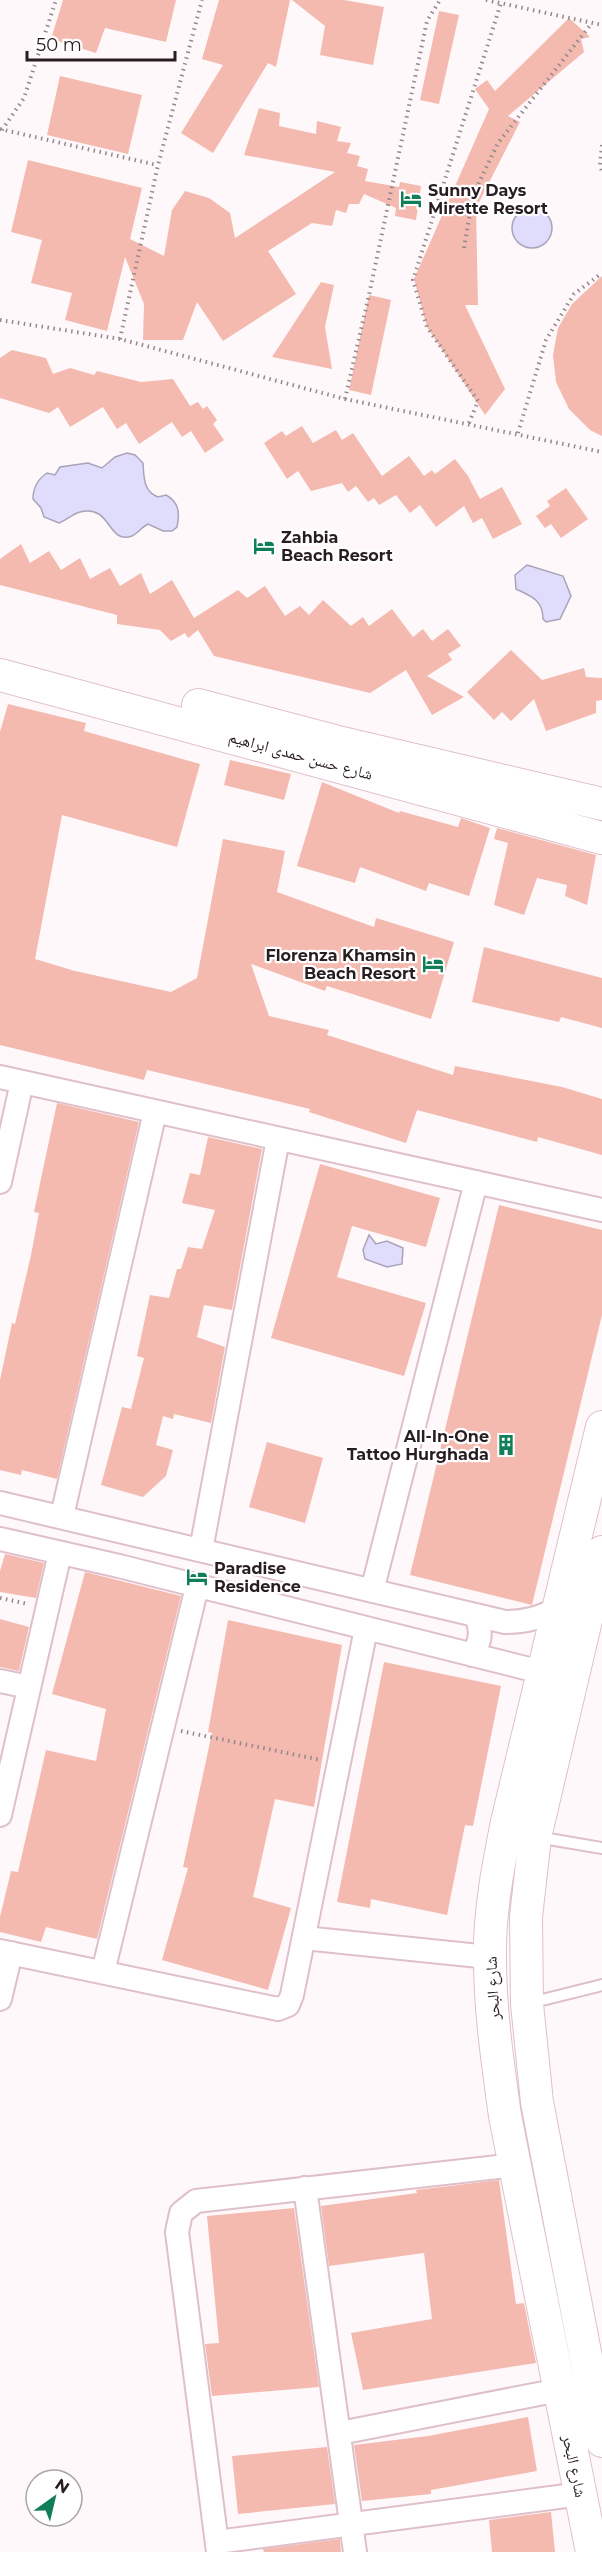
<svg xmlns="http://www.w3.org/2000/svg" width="602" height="2552" viewBox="0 0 602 2552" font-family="Montserrat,'Noto Naskh Arabic',sans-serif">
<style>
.water{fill:#e0ddfc;stroke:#a9a3ba;stroke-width:1.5}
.building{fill:#f4bab0}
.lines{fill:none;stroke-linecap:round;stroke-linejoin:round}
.lane-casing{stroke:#dfc0ca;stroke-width:14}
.street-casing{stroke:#dfc0ca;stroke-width:26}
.secondary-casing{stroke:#dfc0ca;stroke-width:34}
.path{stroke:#92898c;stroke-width:4;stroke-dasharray:1.5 4.5;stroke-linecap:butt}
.lane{stroke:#fff;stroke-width:10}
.street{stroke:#fff;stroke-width:22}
.secondary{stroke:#fff;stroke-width:32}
.labels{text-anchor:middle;stroke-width:4.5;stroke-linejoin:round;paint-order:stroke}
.poi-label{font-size:16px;font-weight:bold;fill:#281d21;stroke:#fff;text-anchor:start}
.street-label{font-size:16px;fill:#281d21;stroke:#fff}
</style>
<rect width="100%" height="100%" fill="#fff8fa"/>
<!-- water -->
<path class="water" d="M512 228a20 20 0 1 1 40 0a20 20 0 1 1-40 0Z
M 127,453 L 135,455 L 143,463 C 144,477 143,491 158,497 L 166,495 C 179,502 180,513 177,527 L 172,531 L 163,531 L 148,524 C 142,527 138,533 132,536 C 107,545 112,504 80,512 C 73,514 66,520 59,523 L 44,517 L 41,508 L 33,499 C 33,488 38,479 47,473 L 55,475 L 60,467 L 88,463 L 102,468 L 115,457 Z
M 527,565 L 563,576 L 571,596 L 560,619 L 546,622 L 543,619 C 543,600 531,596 516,589 L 515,575 Z
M 369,1235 L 376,1244 L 387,1241 L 403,1248 L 402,1264 L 387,1267 L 365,1259 L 363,1250 Z"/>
<!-- building -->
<path class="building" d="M 63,0 L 176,0 L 166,42 L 105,28 L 96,53 L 51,39 Z
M 219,0 L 290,0 L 276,67 L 268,63 L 213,153 L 181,133 L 223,65 L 202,59 Z
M 292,0 L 344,0 L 384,7 L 373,65 L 320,55 L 325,26 Z
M 439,11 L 459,15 L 439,104 L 420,100 Z
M 569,18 L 590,37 L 581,39 L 584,52 L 508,116 L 520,122 L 476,208 L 478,305 L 465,305 L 505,389 L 485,415 L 427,327 L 414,279 L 489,109 L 475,89 L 487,80 L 495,91 Z
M 60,76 L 142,95 L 128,154 L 47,135 Z
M 259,108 L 280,113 L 279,126 L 316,134 L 317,121 L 341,127 L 337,141 L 351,143 L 347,153 L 360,156 L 357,166 L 368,169 L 365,181 L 399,187 L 400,182 L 421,186 L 416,220 L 395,216 L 396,208 L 364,194 L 359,204 L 349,204 L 346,213 L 336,210 L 332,226 L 312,223 L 268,251 L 296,294 L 223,341 L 197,302 L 183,340 L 143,340 L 144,304 L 125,257 L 107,331 L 65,320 L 72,293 L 31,283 L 42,240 L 11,232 L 28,160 L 142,188 L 130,239 L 164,256 L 172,210 L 185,191 L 209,198 L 230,213 L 235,238 L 335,172 L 244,155 Z
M 602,276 L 602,436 L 590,430 L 569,409 L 556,382 L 553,355 L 558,328 L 572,304 Z
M 321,282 L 334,285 L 325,327 L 332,369 L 272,357 Z
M 369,295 L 391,300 L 371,395 L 349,390 Z
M 12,350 L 46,358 L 53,374 L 70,368 L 94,375 L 97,371 L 141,382 L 173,379 L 190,406 L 198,402 L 203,409 L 207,406 L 217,420 L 213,424 L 224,440 L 205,453 L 191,431 L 182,437 L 172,422 L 139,444 L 126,423 L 117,429 L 103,407 L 70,427 L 58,407 L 49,413 L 0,398 L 0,358 Z
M 302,426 L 313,443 L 336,430 L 342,440 L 353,433 L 382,476 L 409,456 L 424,476 L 432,470 L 435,474 L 455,459 L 468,476 L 480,499 L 502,487 L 522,524 L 493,539 L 482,518 L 473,523 L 464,506 L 436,527 L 420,505 L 410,513 L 396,495 L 379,505 L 374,498 L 368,502 L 356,486 L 348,492 L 342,483 L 311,491 L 298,471 L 287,479 L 264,443 L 282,431 L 286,436 Z
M 566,488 L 588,519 L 561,538 L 551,524 L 545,528 L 536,516 L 550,506 L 547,501 Z
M 21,544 L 30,563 L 49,551 L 61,570 L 80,558 L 90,579 L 110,568 L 120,586 L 141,573 L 150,594 L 172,580 L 194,618 L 238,590 L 247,598 L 265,586 L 285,616 L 300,606 L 309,615 L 323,600 L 351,626 L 363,617 L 369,626 L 392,609 L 413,637 L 423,629 L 432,641 L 448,629 L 461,646 L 448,654 L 452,660 L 427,676 L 464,697 L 432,715 L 406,670 L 370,693 L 214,656 L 198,630 L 188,638 L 185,633 L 171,641 L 160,630 L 117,624 L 117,615 L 0,585 L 0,559 Z
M 511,650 L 542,680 L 584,668 L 586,677 L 602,678 L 602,700 L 596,701 L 596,713 L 546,731 L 534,699 L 511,721 L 502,712 L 494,720 L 467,692 Z
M 8,704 L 86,723 L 84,731 L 200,764 L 177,847 L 62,815 L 35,959 L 75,971 L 171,992 L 197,978 L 223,839 L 285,851 L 277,892 L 374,927 L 376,918 L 454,942 L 431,1019 L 327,986 L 325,991 L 251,964 L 269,1016 L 329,1030 L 327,1035 L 453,1075 L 455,1066 L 562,1087 L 602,1099 L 602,1155 L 538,1137 L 537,1142 L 417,1110 L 406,1143 L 309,1112 L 310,1109 L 147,1070 L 144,1080 L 0,1045 L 0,732 Z
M 230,760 L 291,774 L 284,800 L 224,785 Z
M 322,782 L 399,813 L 400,811 L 458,827 L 461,818 L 490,828 L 469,896 L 429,883 L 426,891 L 360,867 L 355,883 L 297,866 Z
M 497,828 L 596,855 L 587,905 L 565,896 L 567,885 L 537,878 L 524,915 L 494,905 L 508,843 L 494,839 Z
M 484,947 L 602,978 L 602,1028 L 561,1017 L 559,1022 L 472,1002 Z
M 57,1103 L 139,1122 L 57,1479 L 22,1470 L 21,1475 L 0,1470 L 0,1380 L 12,1323 L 15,1324 L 31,1255 L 39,1213 L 34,1212 Z
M 208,1137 L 262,1149 L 232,1310 L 204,1305 L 197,1337 L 225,1347 L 211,1423 L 174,1414 L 173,1419 L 163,1416 L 156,1445 L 173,1450 L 166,1476 L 143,1497 L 101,1485 L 122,1407 L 131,1409 L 144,1358 L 137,1356 L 150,1295 L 169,1298 L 177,1269 L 181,1269 L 188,1247 L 202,1249 L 215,1210 L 182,1203 L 190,1173 L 200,1175 Z
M 320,1164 L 440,1198 L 426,1247 L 352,1226 L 337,1277 L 426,1303 L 404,1376 L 271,1338 Z
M 499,1205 L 602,1230 L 602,1315 L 532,1605 L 410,1575 Z
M 267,1442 L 323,1458 L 305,1523 L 249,1507 Z
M 5,1554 L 44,1563 L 36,1598 L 0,1592 L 0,1571 Z
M 85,1572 L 181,1596 L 97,1939 L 46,1927 L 41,1942 L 0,1932 L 0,1917 L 11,1871 L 18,1872 L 46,1750 L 96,1761 L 106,1709 L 52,1694 Z
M 0,1619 L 29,1627 L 19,1671 L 0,1667 Z
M 228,1620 L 342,1645 L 314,1807 L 275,1799 L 253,1897 L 291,1908 L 268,1990 L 162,1960 L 188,1868 L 183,1867 L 212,1733 L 208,1732 Z
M 384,1662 L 501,1686 L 473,1826 L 465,1825 L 447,1915 L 371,1899 L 370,1908 L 337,1902 Z
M 499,2180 L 516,2304 L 524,2303 L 536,2363 L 363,2390 L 351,2333 L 432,2319 L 424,2253 L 329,2266 L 321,2206 L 417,2193 L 416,2190 Z
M 294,2208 L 319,2387 L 212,2396 L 205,2344 L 219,2343 L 207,2216 Z
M 528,2417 L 537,2471 L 431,2490 L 431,2494 L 362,2501 L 354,2445 L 428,2436 Z
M 327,2447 L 335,2504 L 238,2514 L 232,2456 Z
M 551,2512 L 555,2552 L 492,2552 L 489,2520 Z
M 340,2539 L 341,2552 L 264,2552 L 263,2549 Z"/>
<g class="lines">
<defs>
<path id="lane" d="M 537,1837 L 602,1848
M 530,2003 L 602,1985"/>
<path id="street" d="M 0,1077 L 602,1210
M 0,1182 L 22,1082
M 0,1503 L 505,1622 C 525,1622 539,1618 557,1609
M 62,1516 L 155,1112
M 0,1539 L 119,1566 L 541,1672
M 201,1550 L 278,1139
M 372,1591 L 476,1182
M 472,1655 C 481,1642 482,1631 476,1616
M 0,1681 L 29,1687
M 0,1815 L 60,1553
M 304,1938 L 489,1957
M 0,1951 L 278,2009 L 288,2005 L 292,1995 L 366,1629
M 103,1972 L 197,1587
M 0,1999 L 11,1953
M 305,2188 L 355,2552
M 340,2433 L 559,2390
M 217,2542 L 581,2494
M 218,2552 L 177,2232 L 181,2213 L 196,2201 L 515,2165"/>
<path id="secondary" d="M 0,675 L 602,838
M 198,705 L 338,742 L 602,804
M 602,1552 L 535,1837 L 526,1917 L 527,2004 L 537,2102 L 602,2441
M 592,2552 L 505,2116 C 498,2064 490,2012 490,1959 C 489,1913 498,1867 507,1822 L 602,1427"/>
</defs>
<!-- lane casing -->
<use href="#lane" class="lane-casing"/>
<!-- street casing -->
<use href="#street" class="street-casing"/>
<!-- secondary casing -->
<use href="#secondary" class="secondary-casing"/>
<!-- path -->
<path class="path" d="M 486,0 L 602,25
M 0,129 L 157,165
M 2,130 L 24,98 L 56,0
M 602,145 L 600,165 L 602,171
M 464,248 L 473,195 L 498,143 L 592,23
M 0,320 L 120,339 L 345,399 L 602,452
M 120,339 L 158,165 L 202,0
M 345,399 L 369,295 L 427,21 L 440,0
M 469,423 L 478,401 L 427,327 L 413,280 L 501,3
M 518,433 L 546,340 L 574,294 L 602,273
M 0,1598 L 28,1604
M 181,1731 L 321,1760"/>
<!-- lane -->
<use href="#lane" class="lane"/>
<!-- street -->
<use href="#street" class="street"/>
<!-- secondary -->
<use href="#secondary" class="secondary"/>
</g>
<!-- icons -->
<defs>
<symbol id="hotel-bare" viewBox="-9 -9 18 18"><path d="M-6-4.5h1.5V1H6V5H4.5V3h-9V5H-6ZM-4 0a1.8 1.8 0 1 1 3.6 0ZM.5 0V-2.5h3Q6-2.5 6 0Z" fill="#117e5a" stroke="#fff" stroke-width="2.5" paint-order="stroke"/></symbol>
<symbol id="building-bare" viewBox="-9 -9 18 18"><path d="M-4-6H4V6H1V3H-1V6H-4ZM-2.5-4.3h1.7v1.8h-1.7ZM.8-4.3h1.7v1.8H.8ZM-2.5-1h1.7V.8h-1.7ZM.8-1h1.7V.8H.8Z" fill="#117e5a" stroke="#fff" stroke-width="2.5" paint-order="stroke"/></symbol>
</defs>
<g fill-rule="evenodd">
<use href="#hotel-bare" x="396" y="184" width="30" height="30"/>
<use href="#hotel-bare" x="249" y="531" width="30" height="30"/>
<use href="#hotel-bare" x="418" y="949" width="30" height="30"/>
<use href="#building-bare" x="491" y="1430" width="30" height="30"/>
<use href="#hotel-bare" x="182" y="1562" width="30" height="30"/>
</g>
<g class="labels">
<!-- poi labels -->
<g class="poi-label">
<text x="428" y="196">Sunny Days<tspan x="428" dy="18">Mirette Resort</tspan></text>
<text x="281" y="543">Zahbia<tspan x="281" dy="18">Beach Resort</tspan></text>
<text x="416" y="961" text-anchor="end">Florenza Khamsin<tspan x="416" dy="18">Beach Resort</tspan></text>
<text x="489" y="1442" text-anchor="end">All-In-One<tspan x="489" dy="18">Tattoo Hurghada</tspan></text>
<text x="214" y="1574">Paradise<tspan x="214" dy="18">Residence</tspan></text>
</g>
<!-- street labels -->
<g class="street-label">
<text transform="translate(301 755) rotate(15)" y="6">شارع حسن حمدى ابراهيم</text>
<text transform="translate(492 1988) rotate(-93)" y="6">شارع البحر</text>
<text transform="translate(575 2466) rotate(78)" y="6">شارع البحر</text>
</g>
</g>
<!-- north arrow -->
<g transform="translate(54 2498) rotate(34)"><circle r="28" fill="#ffffff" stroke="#a9a5a6" stroke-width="1.5"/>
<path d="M0-4.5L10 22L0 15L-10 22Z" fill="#117e5a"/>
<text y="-9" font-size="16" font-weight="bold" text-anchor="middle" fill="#281d21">N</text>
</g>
<!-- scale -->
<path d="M27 51v9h148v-9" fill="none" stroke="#281d21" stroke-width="3"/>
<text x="36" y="51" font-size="18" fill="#281d21" stroke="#ffffff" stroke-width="4.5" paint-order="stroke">50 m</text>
</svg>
